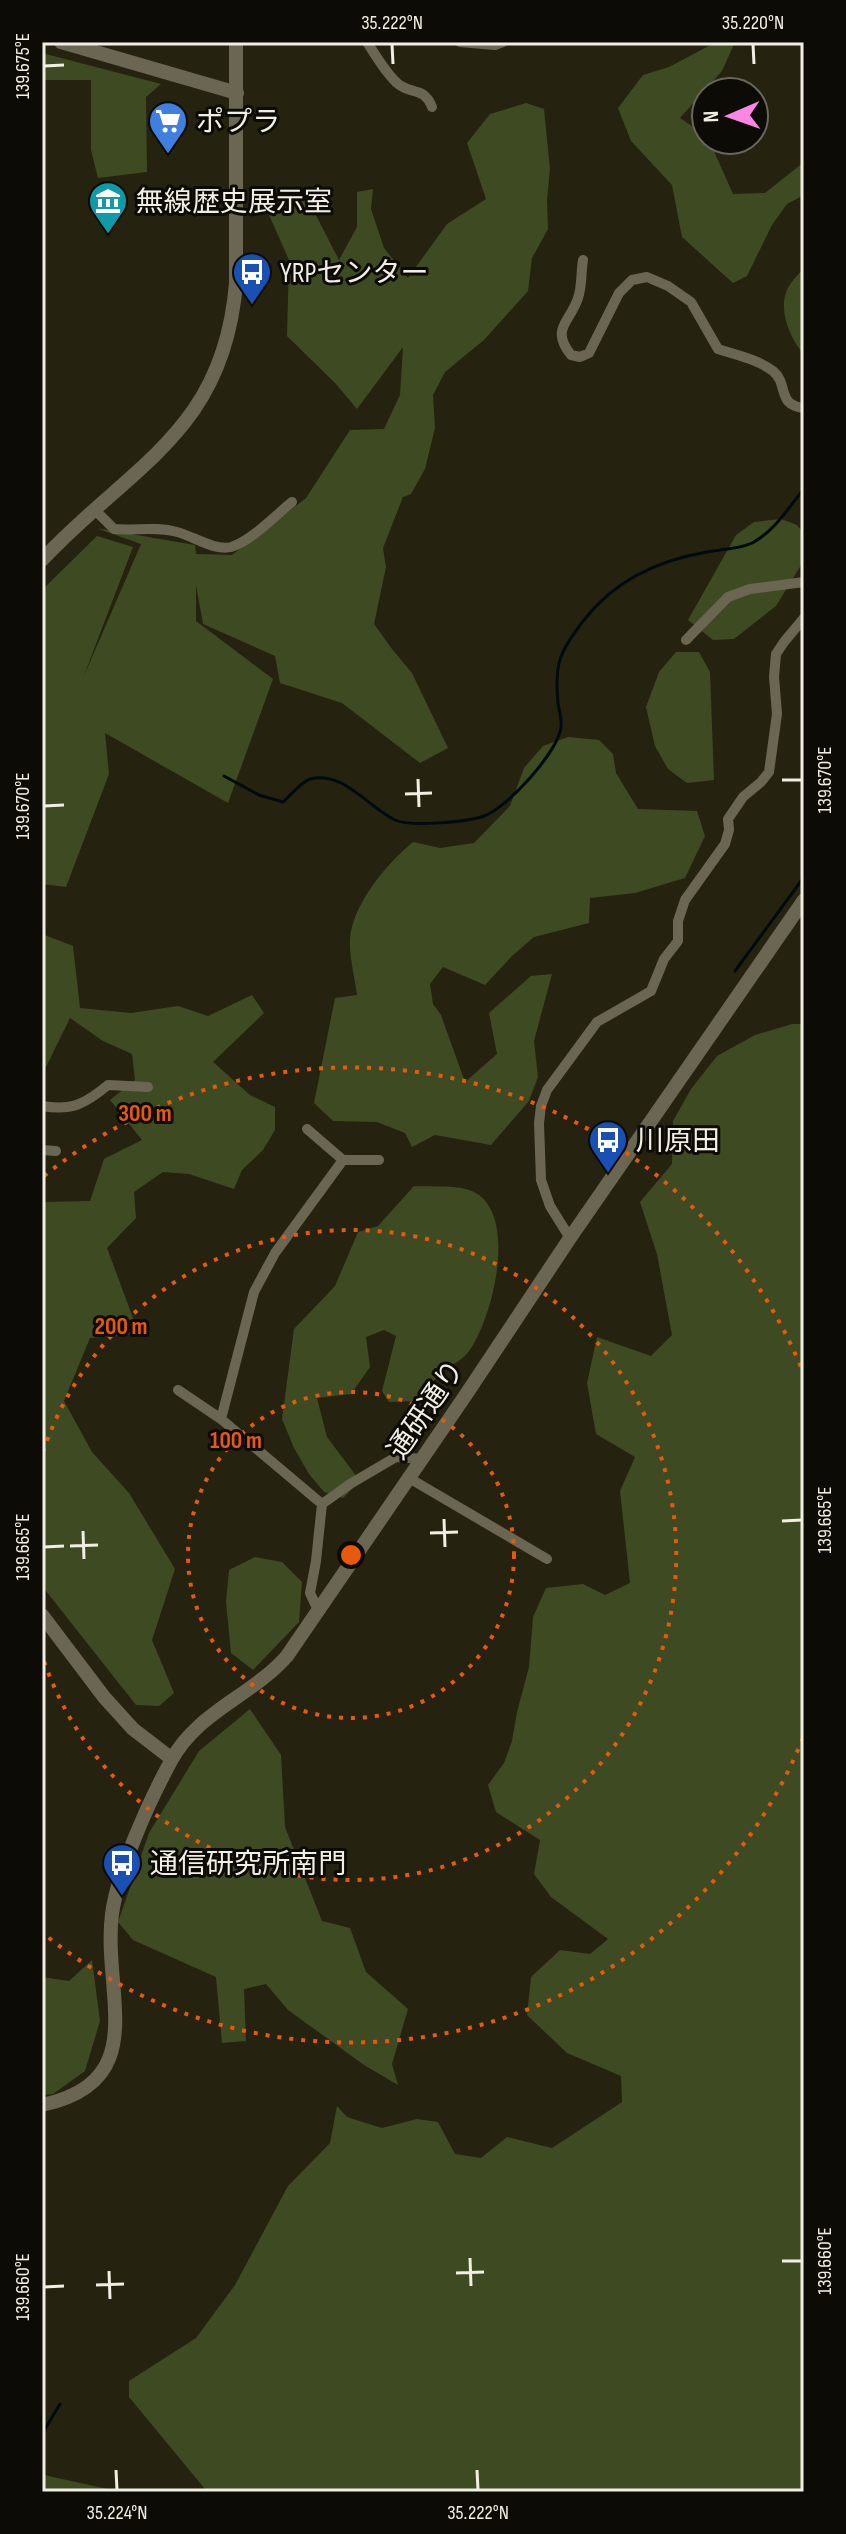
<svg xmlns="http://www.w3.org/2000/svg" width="846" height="2534" viewBox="0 0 846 2534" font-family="'Sofia Sans Condensed','Noto Sans JP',sans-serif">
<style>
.green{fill:#3e4a22}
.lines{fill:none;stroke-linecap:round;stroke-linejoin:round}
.stream{stroke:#000b10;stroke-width:3}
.street{stroke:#6a6652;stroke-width:10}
.secondary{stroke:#6a6652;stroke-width:14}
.ticks{fill:none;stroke:#f1efe3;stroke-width:3}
.ring{fill:none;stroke:#e8590c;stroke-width:4;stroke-dasharray:4 8}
.labels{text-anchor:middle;stroke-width:6;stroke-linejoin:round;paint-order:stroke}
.poi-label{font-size:28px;fill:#f1efe3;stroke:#0d0b05;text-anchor:start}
.street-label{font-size:28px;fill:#f1efe3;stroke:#0d0b05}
.centre{fill:#e8590c;stroke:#0d0b05;stroke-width:4}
.ring-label{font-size:24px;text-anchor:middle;font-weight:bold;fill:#e8590c;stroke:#0d0b05;stroke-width:6;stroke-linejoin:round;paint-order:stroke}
.neatline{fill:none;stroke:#f1efe3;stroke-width:3}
.ticks-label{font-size:20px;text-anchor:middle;fill:#f1efe3}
</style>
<rect width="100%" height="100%" fill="#262210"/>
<!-- green -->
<path class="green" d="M 716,42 L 735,42 L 722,71 L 680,118 L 706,136 L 706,140 L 709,140 L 733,194 L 765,193 L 804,162 L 804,195 L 787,204 L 772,225 L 747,276 L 733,283 L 682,237 L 672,185 L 631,141 L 618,108 L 643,75 L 669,67 Z
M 42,53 L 161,84 L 146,97 L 147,172 L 98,178 L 91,150 L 91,80 L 42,80 Z
M 526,103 L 544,109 L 550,169 L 547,200 L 548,229 L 532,258 L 528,291 L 484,340 L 445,372 L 433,395 L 435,428 L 425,469 L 411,494 L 403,497 L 383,548 L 386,567 L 374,624 L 392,649 L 412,673 L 448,748 L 420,763 L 342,703 L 280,683 L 275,656 L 203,624 L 196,585 L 196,621 L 273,679 L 228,803 L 105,733 L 109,774 L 66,887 L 42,884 L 42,590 L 97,536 L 133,547 L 83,678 L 141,544 L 96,528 L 195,545 L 196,554 L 232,555 L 306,498 L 350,430 L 384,429 L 400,395 L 403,347 L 357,409 L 336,384 L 287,336 L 289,260 L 266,208 L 303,190 L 339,260 L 357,227 L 357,192 L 373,189 L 371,209 L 384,248 L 408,278 L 447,224 L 486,199 L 467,143 L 490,114 Z
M 804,268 L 804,355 C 789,337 775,305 791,283 C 794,278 800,273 804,268 Z
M 781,519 L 797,525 L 804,534 L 803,562 L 776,606 L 734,639 L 713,640 L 688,620 L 736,535 L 754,522 Z
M 676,652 L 699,652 L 710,672 L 714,780 L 687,783 L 668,769 L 655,746 L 646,707 L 659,672 Z
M 568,737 L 599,740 L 613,754 L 616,773 L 638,809 L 697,811 L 705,836 L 685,878 L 635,893 L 590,898 L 589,923 L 534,937 L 512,956 L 485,985 L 443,967 L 430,984 L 433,1004 L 441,1015 L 465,1082 L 497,1054 L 489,1013 L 531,976 L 552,974 L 534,1041 L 538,1077 L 529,1101 L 491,1145 L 435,1135 L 412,1147 L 405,1133 L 377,1122 L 333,1121 L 314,1103 L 335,998 L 357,995 C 355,978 349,957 350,939 C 352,905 387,863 413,842 L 440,848 L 474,843 L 510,806 L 524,768 L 543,746 Z
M 42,934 L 73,946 L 80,1008 L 131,1013 L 178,1006 L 208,1016 L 252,995 L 264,1013 L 213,1062 L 250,1095 L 275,1107 L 275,1130 L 263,1150 L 242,1170 L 234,1189 L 189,1174 L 163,1172 L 134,1192 L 136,1218 L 107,1248 L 139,1334 L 90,1338 L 64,1401 L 92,1452 L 129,1493 L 175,1569 L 152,1640 L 174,1693 L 159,1706 L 136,1705 L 42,1586 L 42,1202 L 90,1201 L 104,1159 L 142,1140 L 110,1100 L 135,1080 L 132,1054 L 103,1041 L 70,1018 L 46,1067 L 42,1067 Z
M 792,1024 L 804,1024 L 804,2492 L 181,2492 L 205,2489 L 129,2397 L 129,2381 L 196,2338 L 235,2285 L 288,2186 L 330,2143 L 337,2106 L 347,2117 L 382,2128 L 417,2119 L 438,2122 L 455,2154 L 481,2158 L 507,2137 L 552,2148 L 622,2102 L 621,2076 L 567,2053 L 527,2015 L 531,1977 L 560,1950 L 590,1954 L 608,1939 L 551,1897 L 534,1874 L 540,1840 L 496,1812 L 488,1785 L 504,1763 L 512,1741 L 517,1712 L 529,1667 L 533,1617 L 546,1588 L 583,1584 L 605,1595 L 630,1583 L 620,1491 L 635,1457 L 596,1434 L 587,1383 L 597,1337 L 651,1356 L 672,1335 L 657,1254 L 640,1202 L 672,1164 L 673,1121 L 691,1089 L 717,1056 L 755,1035 Z
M 414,1186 C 429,1187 455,1185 469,1190 C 521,1207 493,1319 469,1351 C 464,1359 453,1364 445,1370 C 435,1379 425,1390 416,1401 L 389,1402 L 382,1391 L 396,1336 L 384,1330 L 366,1337 L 370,1367 L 351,1394 L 317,1398 L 327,1437 L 360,1481 L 343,1498 L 324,1492 L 309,1474 L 294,1448 L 282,1419 L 294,1329 L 335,1286 L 358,1232 L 378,1226 Z
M 255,1557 L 282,1562 L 302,1582 L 299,1622 L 253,1670 L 231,1653 L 226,1602 L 229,1570 Z
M 250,1709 L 281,1755 L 285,1827 L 322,1921 L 350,1928 L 366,1972 L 408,2009 L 392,2064 L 398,2085 L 364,2065 L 288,2010 L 266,1984 L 244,1989 L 246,2041 L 222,2043 L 216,1977 L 133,1940 L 118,1922 L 149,1833 L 199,1751 Z
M 92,1960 L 100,2021 L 85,2071 L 53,2094 L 42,2095 L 42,1977 L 69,1981 Z
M 44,2475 L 121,2492 L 42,2492 Z"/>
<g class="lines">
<!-- stream -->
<path class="stream" d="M 224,776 L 259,795 L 283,802 C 290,796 301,782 310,779 C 343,770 369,808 395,820 C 410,827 468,822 484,816 C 507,808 559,751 561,727 C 562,718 559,711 558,703 C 554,663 560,651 584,620 C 615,580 659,560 707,552 C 722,549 742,549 754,542 C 776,529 788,508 804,489
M 735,971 L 804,877
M 42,2434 L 60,2404"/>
<!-- street -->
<path class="street" d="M 367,42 C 376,56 385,72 397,83 C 410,95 424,86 432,107
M 460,42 L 495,45 L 503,42
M 583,260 C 581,272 582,287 578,298 C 570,323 550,328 571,355 L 580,357 L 589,353 L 619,293 L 632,280 L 647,277 L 668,286 L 691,302 L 718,349 C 736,355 757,359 773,371 C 789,384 776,405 804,408
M 95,510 L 114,529 C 135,531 156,526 177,532 C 193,536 214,551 231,547 C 250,542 276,515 292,502
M 686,640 L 728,597 L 750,589 L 804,582
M 42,1106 C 72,1111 85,1104 108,1085 L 148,1087
M 307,1129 L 343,1160 L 379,1160
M 42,1150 L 56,1151
M 570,1238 L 550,1206 L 541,1180 L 539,1123 L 541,1106 L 547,1090 L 597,1022 L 651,991 L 664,959 L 678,941 L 678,921 L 685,900 L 725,844 L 729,830 L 728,819 L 743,797 L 761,782 L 769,772 L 777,714 L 774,677 L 776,654 L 784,642 L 804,618
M 178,1390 L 221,1419 L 322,1504
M 221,1419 L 254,1292 L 275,1253 L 343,1160
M 409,1478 L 547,1559
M 318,1610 L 310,1593 L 316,1561 L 322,1504 L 350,1484 L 396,1457 L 422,1459"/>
<!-- secondary -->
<path class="secondary" d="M 61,42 L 237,93
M 42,560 C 132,464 224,432 236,283 L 236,42
M 42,1615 L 104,1697 L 133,1729 L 172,1759
M 42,2105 C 153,2081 102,1994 112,1914 C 118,1870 149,1801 171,1761 C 197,1712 252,1696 287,1656 L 465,1396 L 570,1238 L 804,900"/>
</g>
<!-- ticks -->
<path class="ticks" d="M 392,44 L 393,64M 753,44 L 754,64M 44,66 L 64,65M 418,779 L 419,807M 782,780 L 802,780M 405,794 L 432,793M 44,806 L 64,805M 444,1519 L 445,1547M 782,1521 L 802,1520M 83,1531 L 84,1559M 430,1533 L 458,1532M 70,1546 L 98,1545M 44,1547 L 64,1546M 470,2258 L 471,2286M 782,2261 L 802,2261M 109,2271 L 110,2299M 456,2273 L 484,2272M 96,2285 L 124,2284M 44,2287 L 64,2286M 116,2470 L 117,2490M 477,2470 L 478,2490"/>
<!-- distance rings -->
<g class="ring">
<circle cx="351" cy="1555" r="163"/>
<path d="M43 1452A325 325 0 1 1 43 1658"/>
<path d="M803 1738A488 488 0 0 1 44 1934M44 1176A488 488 0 0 1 803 1372"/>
</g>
<!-- icons -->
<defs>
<symbol id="supermarket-pin" viewBox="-11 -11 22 30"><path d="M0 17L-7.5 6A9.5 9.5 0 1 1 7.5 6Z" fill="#3f7fe0" stroke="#0d0b05"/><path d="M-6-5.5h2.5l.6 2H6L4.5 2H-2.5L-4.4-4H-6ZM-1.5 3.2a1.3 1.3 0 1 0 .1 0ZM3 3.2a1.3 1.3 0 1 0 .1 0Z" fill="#fff"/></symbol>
<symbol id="museum-pin" viewBox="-11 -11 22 30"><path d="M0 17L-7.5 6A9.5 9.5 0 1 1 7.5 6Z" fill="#0f9aa8" stroke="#0d0b05"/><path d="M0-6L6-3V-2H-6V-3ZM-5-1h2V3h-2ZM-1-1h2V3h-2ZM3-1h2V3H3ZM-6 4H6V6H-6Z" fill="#fff"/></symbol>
<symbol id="bus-pin" viewBox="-11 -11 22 30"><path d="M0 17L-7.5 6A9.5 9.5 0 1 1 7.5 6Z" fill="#1a4fb4" stroke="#0d0b05"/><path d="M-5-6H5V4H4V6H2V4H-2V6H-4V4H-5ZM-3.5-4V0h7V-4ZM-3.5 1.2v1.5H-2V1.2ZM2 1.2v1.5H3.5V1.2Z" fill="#fff"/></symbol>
</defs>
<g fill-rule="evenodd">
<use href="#supermarket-pin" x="146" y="99" width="44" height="60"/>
<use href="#museum-pin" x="86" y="179" width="44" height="60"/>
<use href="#bus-pin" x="230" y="250" width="44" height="60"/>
<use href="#bus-pin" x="586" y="1118" width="44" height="60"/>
<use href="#bus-pin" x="100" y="1841" width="44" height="60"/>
</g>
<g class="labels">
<!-- poi labels -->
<g class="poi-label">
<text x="196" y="131">ポプラ</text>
<text x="136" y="211">無線歴史展示室</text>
<text x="280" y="282">YRPセンター</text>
<text x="636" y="1150">川原田</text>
<text x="150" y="1873">通信研究所南門</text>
</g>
<!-- street labels -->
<g class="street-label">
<text transform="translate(425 1409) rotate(-56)" y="10">通研通り</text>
</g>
</g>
<circle cx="351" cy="1555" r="12" class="centre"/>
<g class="ring-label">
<text x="145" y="1121">300 m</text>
<text x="121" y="1334">200 m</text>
<text x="236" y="1448">100 m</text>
</g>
<!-- border -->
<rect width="846" height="2534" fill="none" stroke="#0d0b05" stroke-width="88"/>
<!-- north arrow -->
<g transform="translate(730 116) rotate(268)"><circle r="38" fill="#0d0b05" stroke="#68665e" stroke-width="2"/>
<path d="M0-6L14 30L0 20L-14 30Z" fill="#fc86e4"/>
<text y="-12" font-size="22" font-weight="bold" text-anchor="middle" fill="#f1efe3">N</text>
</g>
<rect x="44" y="44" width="758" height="2446" class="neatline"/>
<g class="ticks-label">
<text x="392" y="29">35.222°N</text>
<text x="753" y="29">35.220°N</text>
<text transform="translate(22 66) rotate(-90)" y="7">139.675°E</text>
<text transform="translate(824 780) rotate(-90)" y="7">139.670°E</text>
<text transform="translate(22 806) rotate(-90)" y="7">139.670°E</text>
<text transform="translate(824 1520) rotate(-90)" y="7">139.665°E</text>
<text transform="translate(22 1547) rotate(-90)" y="7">139.665°E</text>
<text transform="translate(824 2261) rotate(-90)" y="7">139.660°E</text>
<text transform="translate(22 2287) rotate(-90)" y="7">139.660°E</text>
<text x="117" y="2519">35.224°N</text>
<text x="478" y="2519">35.222°N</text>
</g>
</svg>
